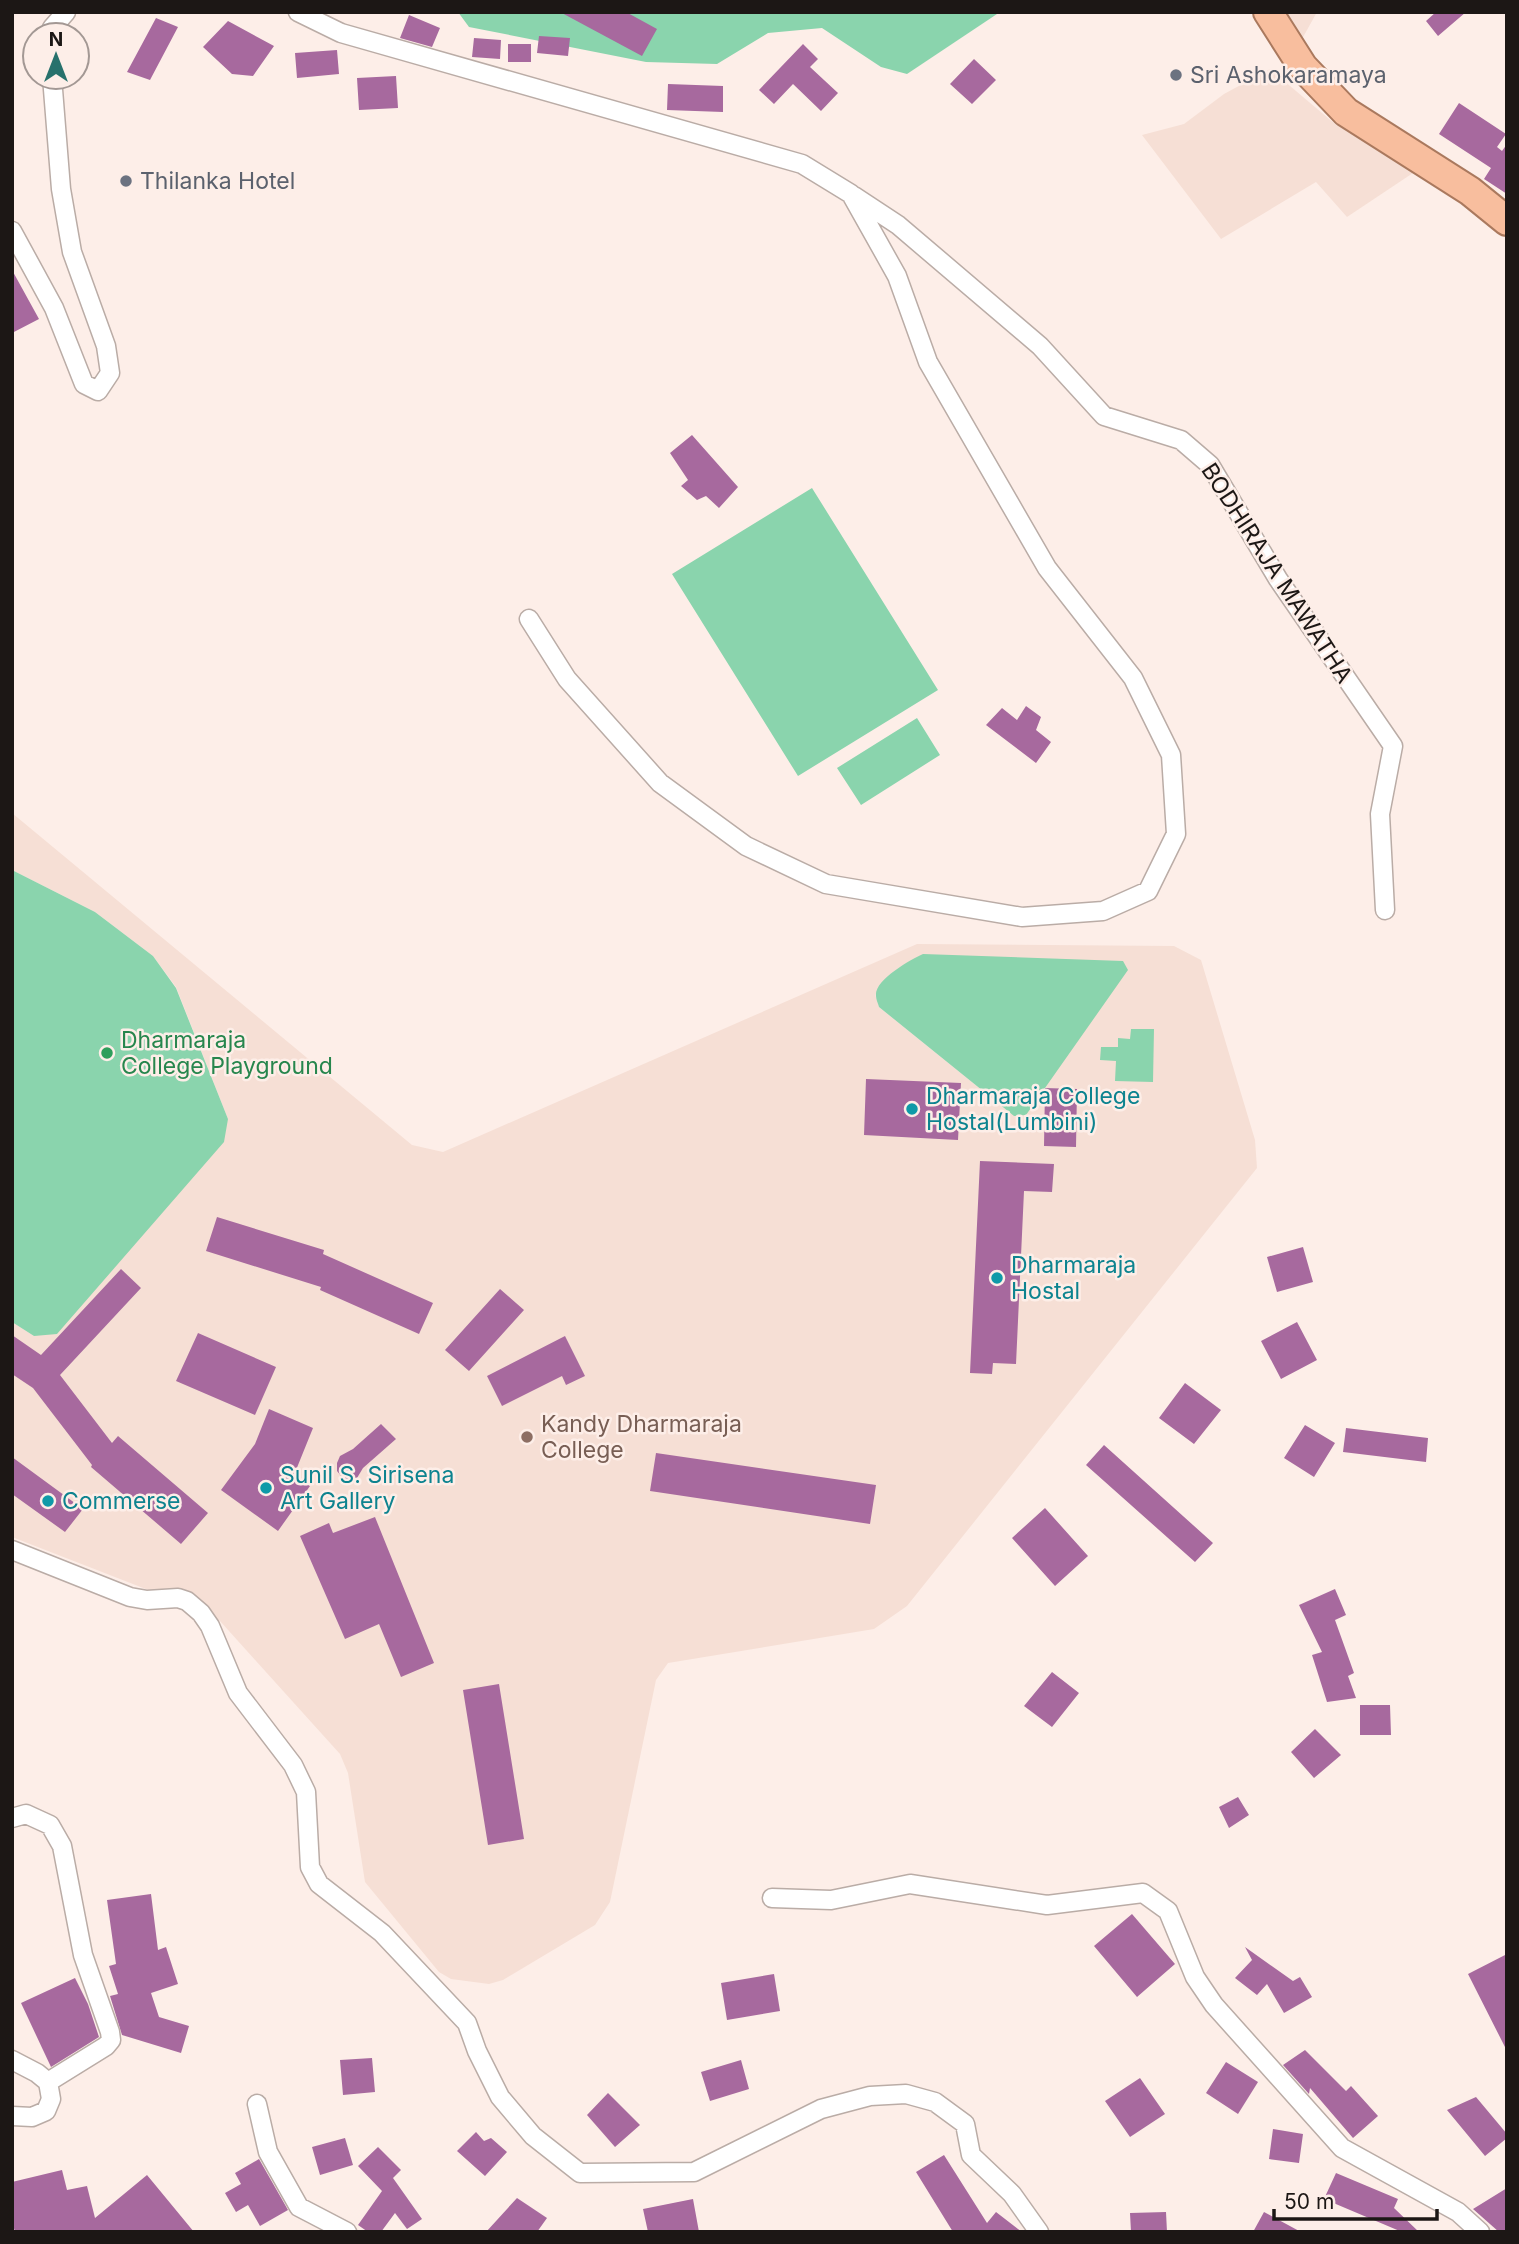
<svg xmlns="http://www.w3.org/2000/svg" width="1519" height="2244" viewBox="0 0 1519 2244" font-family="Inter,sans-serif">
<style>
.built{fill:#f6dfd5;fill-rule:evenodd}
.green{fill:#8ad4ad}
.building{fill:#a7699e}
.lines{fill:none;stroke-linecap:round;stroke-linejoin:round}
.minor-casing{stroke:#baaca6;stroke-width:21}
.trunk-casing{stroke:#aa795e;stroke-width:32}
.minor{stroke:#fff;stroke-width:18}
.trunk{stroke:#f8be9e;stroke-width:28}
.worship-dot{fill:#6b7280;stroke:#fdeee8;stroke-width:2.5}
.leisure-dot{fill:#2e9e5b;stroke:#fdeee8;stroke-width:2.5}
.culture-dot{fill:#0f9aa8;stroke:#fdeee8;stroke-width:2.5}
.education-dot{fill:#8d6e63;stroke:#fdeee8;stroke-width:2.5}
.labels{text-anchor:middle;stroke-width:5;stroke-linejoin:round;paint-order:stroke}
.worship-label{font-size:23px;fill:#5b616d;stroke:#fdeee8;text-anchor:start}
.street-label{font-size:23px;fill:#1c1715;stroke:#fdeee8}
.leisure-label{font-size:23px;fill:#27864d;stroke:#fdeee8;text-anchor:start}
.culture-label{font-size:23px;fill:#0d838f;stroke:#fdeee8;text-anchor:start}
.education-label{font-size:23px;fill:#785e54;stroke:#fdeee8;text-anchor:start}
</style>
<rect width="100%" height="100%" fill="#fdeee8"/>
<!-- built -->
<path class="built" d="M 1284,12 L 1317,12 L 1302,39 Z
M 1270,69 L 1335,124 L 1416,171 L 1347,217 L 1316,182 L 1221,239 L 1142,135 L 1184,124 L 1224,94 Z
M 12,813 L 412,1145 L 443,1152 L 917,944 L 1174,946 L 1201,960 L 1255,1140 L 1257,1168 L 907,1606 L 874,1629 L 668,1663 L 656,1680 L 610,1902 L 595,1925 L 503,1980 L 489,1984 L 451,1979 L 439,1972 L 365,1882 L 348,1773 L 340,1754 L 220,1621 L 205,1612 L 12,1537 L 12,1322 L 34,1336 L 228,1119 L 176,987 L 153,956 L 95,912 L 12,870 ZM 875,994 L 1014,1116 L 879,1007 Z"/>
<!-- green -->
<path class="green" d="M 458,12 L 1000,12 L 907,74 L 881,67 L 822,28 L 768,33 L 717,64 L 646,62 L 469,27 Z
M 812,488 L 938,690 L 798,776 L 672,574 Z
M 917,718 L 940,755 L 861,805 L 837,768 Z
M 12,870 L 95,912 L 153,956 L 176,988 L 228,1119 L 224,1142 L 57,1334 L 34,1336 L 12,1322 Z
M 923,954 L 1123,961 L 1128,970 L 1026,1115 L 1014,1116 L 879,1007 C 878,1003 876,1000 876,996 C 874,980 910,960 923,954 Z
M 1131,1029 L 1154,1029 L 1153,1082 L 1115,1081 L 1116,1061 L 1100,1060 L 1101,1047 L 1118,1047 L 1118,1038 L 1130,1039 Z"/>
<!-- building -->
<path class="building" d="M 560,12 L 626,12 L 657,29 L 642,56 Z
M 1436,12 L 1466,12 L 1438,36 L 1426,21 Z
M 409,15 L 440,28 L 432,47 L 400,38 Z
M 156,18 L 178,27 L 150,80 L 127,72 Z
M 228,21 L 274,46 L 253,76 L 232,74 L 203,47 Z
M 539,36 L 570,38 L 568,56 L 537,53 Z
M 474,38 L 501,40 L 500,59 L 472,57 Z
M 508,44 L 531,44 L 531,62 L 508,62 Z
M 803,44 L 818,59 L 810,67 L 838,93 L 821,111 L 793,84 L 774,104 L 759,90 Z
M 337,50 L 339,74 L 297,78 L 295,53 Z
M 974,59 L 996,80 L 972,104 L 950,84 Z
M 396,76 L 398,108 L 359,110 L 357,78 Z
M 668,84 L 723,86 L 723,112 L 667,110 Z
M 1459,103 L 1506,134 L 1497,147 L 1502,151 L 1507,144 L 1507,194 L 1484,179 L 1491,168 L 1439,134 Z
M 12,270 L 39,319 L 12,333 Z
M 692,435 L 738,487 L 719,508 L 706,496 L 697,500 L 681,486 L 688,480 L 670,453 Z
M 1026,706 L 1041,717 L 1036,730 L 1051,742 L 1036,763 L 986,725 L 1002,708 L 1017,720 Z
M 866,1079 L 961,1083 L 958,1140 L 864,1135 Z
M 1045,1088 L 1077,1089 L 1076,1147 L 1044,1146 Z
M 980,1161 L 1054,1164 L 1052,1192 L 1024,1191 L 1016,1364 L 993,1363 L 992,1374 L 970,1373 Z
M 217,1217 L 324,1250 L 323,1254 L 433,1303 L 419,1334 L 320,1290 L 321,1287 L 206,1251 Z
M 1303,1247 L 1313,1282 L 1277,1292 L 1267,1257 Z
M 121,1269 L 141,1288 L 60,1375 L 112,1443 L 118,1436 L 208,1513 L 181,1544 L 91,1467 L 92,1465 L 33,1388 L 12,1374 L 12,1335 L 41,1355 Z
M 500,1289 L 524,1310 L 469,1371 L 445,1350 Z
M 1297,1322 L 1317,1360 L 1281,1379 L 1261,1341 Z
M 198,1333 L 276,1367 L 255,1415 L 176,1381 Z
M 565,1336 L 585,1376 L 566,1385 L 562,1376 L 502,1406 L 487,1376 Z
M 1185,1383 L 1221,1410 L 1194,1444 L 1159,1418 Z
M 269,1409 L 313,1428 L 294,1475 L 310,1486 L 278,1531 L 221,1490 L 255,1444 Z
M 381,1424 L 396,1439 L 363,1468 L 357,1478 L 349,1480 L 342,1477 L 337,1471 L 337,1463 L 340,1456 L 353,1449 Z
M 1305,1425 L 1335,1443 L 1314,1477 L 1284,1458 Z
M 1346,1428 L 1428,1438 L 1426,1462 L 1343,1452 Z
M 1104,1445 L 1213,1543 L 1195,1562 L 1086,1465 Z
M 656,1453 L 876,1485 L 870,1524 L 650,1491 Z
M 12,1457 L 83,1509 L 65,1532 L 12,1494 Z
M 1045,1508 L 1088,1556 L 1055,1586 L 1012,1538 Z
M 375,1517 L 434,1663 L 401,1677 L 379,1624 L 345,1639 L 300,1536 L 329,1523 L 333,1533 Z
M 1335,1589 L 1346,1615 L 1335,1620 L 1354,1673 L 1348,1676 L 1356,1698 L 1327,1702 L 1312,1655 L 1322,1652 L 1299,1605 Z
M 1052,1672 L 1079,1693 L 1052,1727 L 1024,1706 Z
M 499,1684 L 524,1839 L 488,1845 L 463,1690 Z
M 1360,1705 L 1390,1705 L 1391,1735 L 1360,1735 Z
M 1315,1729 L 1341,1755 L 1314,1778 L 1291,1752 Z
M 1238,1797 L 1249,1815 L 1229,1828 L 1219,1807 Z
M 151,1894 L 158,1950 L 166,1947 L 178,1984 L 151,1993 L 159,2017 L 189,2026 L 181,2053 L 122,2035 L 110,1996 L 118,1994 L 109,1966 L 116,1964 L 107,1900 Z
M 1132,1914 L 1175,1964 L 1137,1997 L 1094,1946 Z
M 1245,1947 L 1293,1981 L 1300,1977 L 1312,1997 L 1284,2013 L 1267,1984 L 1257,1995 L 1235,1978 L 1252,1960 Z
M 1507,1954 L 1507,2051 L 1468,1974 Z
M 774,1974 L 780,2011 L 727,2020 L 721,1983 Z
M 75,1978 L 88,2004 L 99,2037 L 51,2067 L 21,2003 Z
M 1305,2050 L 1346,2091 L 1351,2086 L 1378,2116 L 1353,2138 L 1310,2088 L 1309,2094 L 1283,2065 Z
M 372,2058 L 375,2092 L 343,2095 L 340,2060 Z
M 741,2060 L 749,2089 L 710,2101 L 701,2072 Z
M 1226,2062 L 1258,2082 L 1238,2114 L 1206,2093 Z
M 1140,2078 L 1165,2114 L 1130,2137 L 1105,2101 Z
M 608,2093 L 640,2125 L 615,2147 L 587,2115 Z
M 1476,2097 L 1507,2134 L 1507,2138 L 1485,2156 L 1447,2110 Z
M 1273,2129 L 1303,2134 L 1299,2163 L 1269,2159 Z
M 476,2132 L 484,2141 L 491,2138 L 507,2152 L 485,2176 L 457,2151 Z
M 345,2138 L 353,2165 L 320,2175 L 312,2147 Z
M 378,2147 L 401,2170 L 393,2178 L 422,2219 L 407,2229 L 395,2213 L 381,2232 L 368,2232 L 358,2225 L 382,2191 L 358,2166 Z
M 944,2155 L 987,2223 L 996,2212 L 1022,2232 L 953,2232 L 916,2172 Z
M 259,2159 L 288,2210 L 260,2226 L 248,2205 L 236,2212 L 225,2193 L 241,2184 L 235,2173 Z
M 62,2170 L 67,2190 L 87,2186 L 95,2218 L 147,2175 L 194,2232 L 15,2232 L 12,2221 L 12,2182 Z
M 1336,2173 L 1398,2199 L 1394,2208 L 1419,2232 L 1402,2232 L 1324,2199 Z
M 1507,2188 L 1507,2232 L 1499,2232 L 1473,2209 Z
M 517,2198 L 547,2218 L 537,2232 L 486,2232 Z
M 693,2199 L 699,2232 L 648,2232 L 643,2209 Z
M 1166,2212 L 1167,2232 L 1131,2232 L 1130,2213 Z
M 1264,2212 L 1301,2232 L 1253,2232 Z"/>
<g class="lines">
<defs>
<path id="minor" d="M 298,12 L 341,33 L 802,164 L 851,194 L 897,276 L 928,362 L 1047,568 L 1133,678 L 1171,755 L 1176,834 L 1148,891 L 1103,911 L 1022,917 L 826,884 L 746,846 L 660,783 L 567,679 L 529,619
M 52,35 L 52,28 L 66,12
M 854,196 L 898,225 L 1040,346 L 1104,416 L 1181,440 L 1210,465 L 1278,579 L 1393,746 L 1380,814 L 1385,910
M 12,231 L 54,308 L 84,384 L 98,391 L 110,373 L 106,346 L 72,252 L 61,189 L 52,77
M 12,1550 L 130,1597 L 147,1600 L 178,1598 L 187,1601 L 201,1613 L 210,1626 L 238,1693 L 293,1765 L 306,1792 L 310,1867 L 319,1884 L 382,1933 L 467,2023 L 477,2051 L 500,2097 L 533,2136 L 580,2173 L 694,2172 L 821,2109 L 870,2096 L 906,2094 L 935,2102 L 965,2124 L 971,2155 L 1012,2194 L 1039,2232
M 12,1818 L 26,1814 L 50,1825 L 62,1846 L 83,1955 L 110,2032 L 111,2040 L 106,2046 L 48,2082
M 772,1898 L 831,1900 L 910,1884 L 1047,1905 L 1143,1893 L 1168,1911 L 1195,1977 L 1214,2005 L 1342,2148 L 1458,2212 L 1480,2232
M 12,2060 L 37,2073 L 48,2082 L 51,2099 L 46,2111 L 32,2117 L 12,2116
M 257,2104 L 268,2152 L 299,2207 L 347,2232"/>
<path id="trunk" d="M 1268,12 L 1303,67 L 1346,112 L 1470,191 L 1507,221"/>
</defs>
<!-- minor casing -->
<use href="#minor" class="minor-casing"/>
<!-- trunk casing -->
<use href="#trunk" class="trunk-casing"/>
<!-- minor -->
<use href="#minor" class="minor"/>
<!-- trunk -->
<use href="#trunk" class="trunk"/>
</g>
<!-- markers -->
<g class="worship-dot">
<circle cx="1176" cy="75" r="7"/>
<circle cx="126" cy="181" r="7"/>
</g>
<circle class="leisure-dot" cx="107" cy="1053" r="7"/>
<g class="culture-dot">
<circle cx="912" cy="1109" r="7"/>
<circle cx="997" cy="1278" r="7"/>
<circle cx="266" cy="1488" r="7"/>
<circle cx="48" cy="1501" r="7"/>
</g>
<circle class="education-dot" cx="527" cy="1437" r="7"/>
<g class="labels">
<!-- worship labels -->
<g class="worship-label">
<text x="1190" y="83">Sri Ashokaramaya</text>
<text x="140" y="189">Thilanka Hotel</text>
</g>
<!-- street labels -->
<g class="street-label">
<text transform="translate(1277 573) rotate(57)" y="8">BODHIRAJA MAWATHA</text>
</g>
<!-- leisure labels -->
<g class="leisure-label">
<text x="121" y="1048">Dharmaraja<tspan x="121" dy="26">College Playground</tspan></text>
</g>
<!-- culture labels -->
<g class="culture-label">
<text x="926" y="1104">Dharmaraja College<tspan x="926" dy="26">Hostal(Lumbini)</tspan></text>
<text x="1011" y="1273">Dharmaraja<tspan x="1011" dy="26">Hostal</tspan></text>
<text x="280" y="1483">Sunil S. Sirisena<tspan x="280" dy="26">Art Gallery</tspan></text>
<text x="62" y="1509">Commerse</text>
</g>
<!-- education labels -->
<g class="education-label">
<text x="541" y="1432">Kandy Dharmaraja<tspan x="541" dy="26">College</tspan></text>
</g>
</g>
<!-- border -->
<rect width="1519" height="2244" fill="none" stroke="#1c1715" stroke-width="28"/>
<!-- north arrow -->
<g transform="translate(56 56)"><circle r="33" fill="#fdeee8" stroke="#a39894" stroke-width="2"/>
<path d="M0-5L12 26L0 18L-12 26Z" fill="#27716c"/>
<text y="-10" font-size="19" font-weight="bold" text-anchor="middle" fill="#1c1715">N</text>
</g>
<!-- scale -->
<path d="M1274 2209v10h163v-10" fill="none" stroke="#1c1715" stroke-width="3.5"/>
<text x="1284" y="2209" font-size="21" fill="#1c1715" stroke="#fdeee8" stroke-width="5" paint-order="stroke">50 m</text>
</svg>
